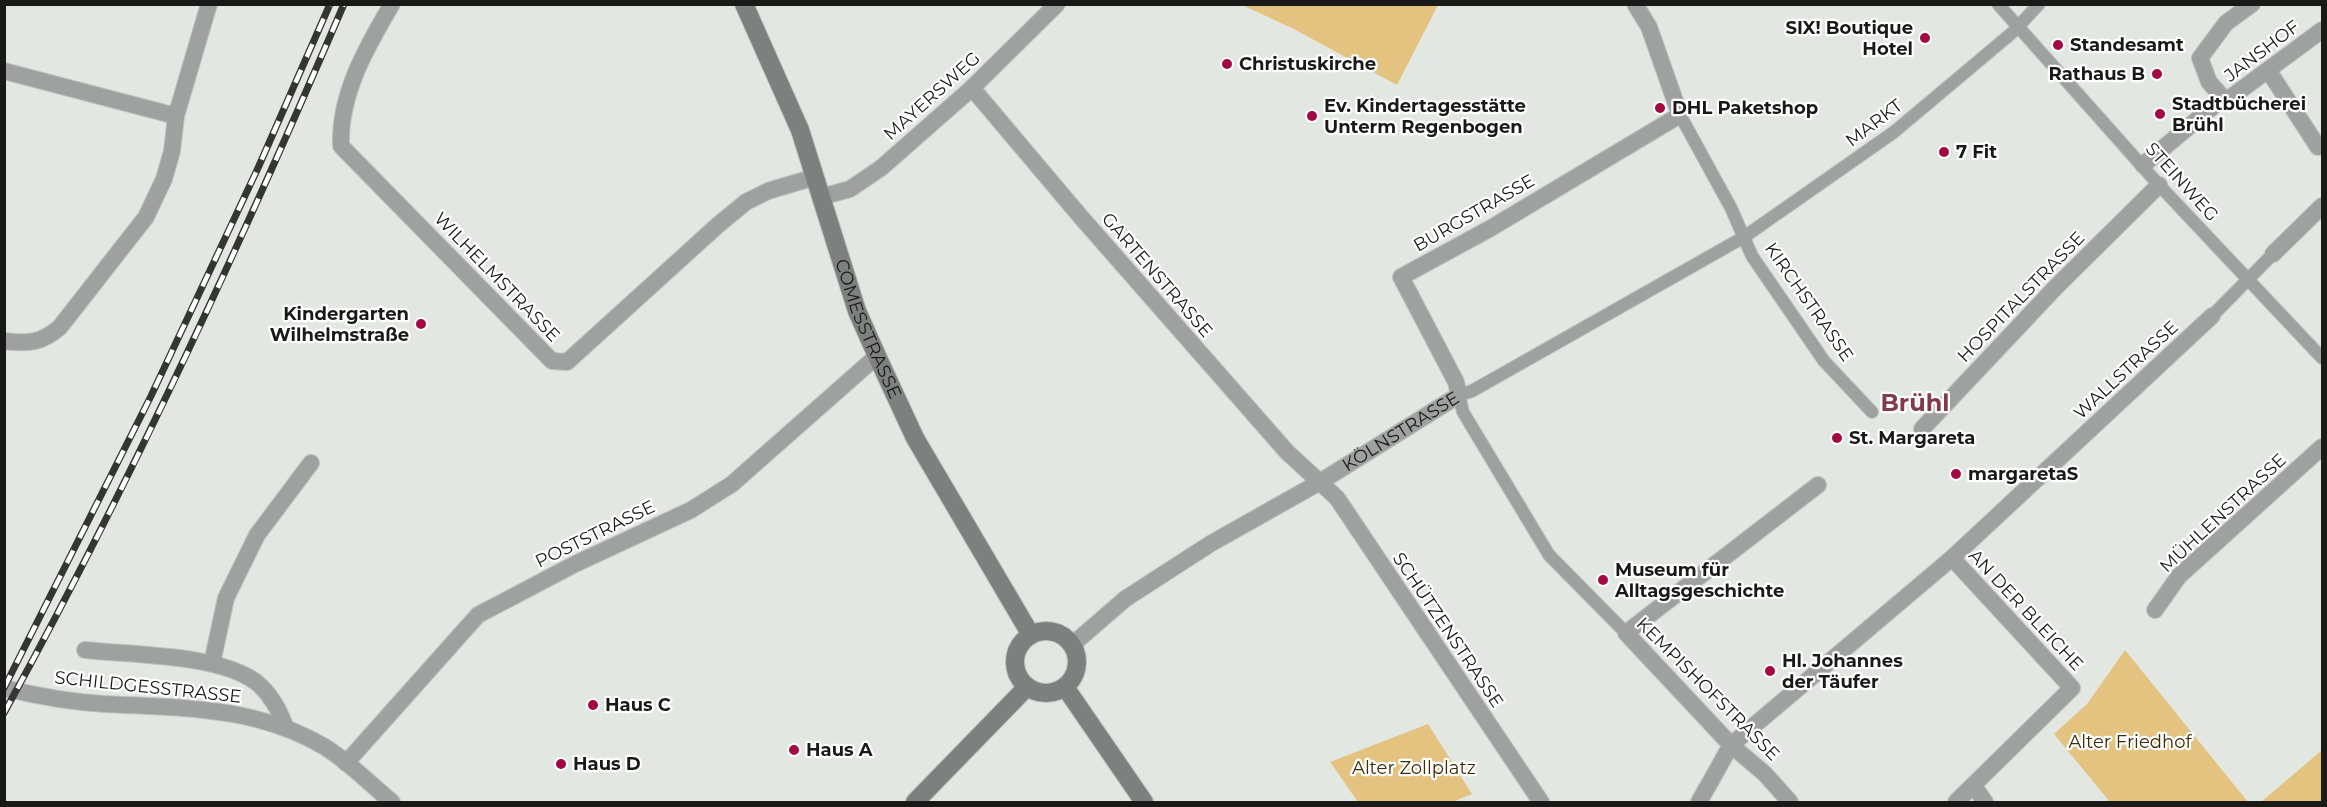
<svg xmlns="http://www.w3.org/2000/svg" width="2327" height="807" viewBox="0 0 2327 807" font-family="Montserrat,sans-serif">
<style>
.park{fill:#e3c37f}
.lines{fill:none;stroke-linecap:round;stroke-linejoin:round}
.pedestrian-casing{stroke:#bfc2be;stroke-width:14}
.minor-casing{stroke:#bfc2be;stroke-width:18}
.secondary-casing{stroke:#bfc2be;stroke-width:20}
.pedestrian{stroke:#9fa1a0;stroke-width:12}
.minor{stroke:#9fa1a0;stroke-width:16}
.secondary{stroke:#7d807e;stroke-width:18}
.rail-casing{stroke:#353634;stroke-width:7}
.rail{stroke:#fff;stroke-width:4.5;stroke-dasharray:14;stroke-linecap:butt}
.poi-dot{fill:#a30842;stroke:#fff;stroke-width:2}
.labels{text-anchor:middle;stroke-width:4.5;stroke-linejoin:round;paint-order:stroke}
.poi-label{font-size:18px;font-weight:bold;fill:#191a18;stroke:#fff;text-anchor:start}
.street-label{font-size:18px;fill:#191a18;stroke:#fff}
.park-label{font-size:18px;fill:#3c2c07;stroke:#fff}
.district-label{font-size:24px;font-weight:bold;fill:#833b49;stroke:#fff}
</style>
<rect width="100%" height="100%" fill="#e3e7e2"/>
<!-- park -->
<path class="park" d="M 1242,5 L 1438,4 L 1438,5 L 1397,85 L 1292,28 Z
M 2125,650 L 2248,802 L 2110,802 L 2054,734 L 2087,704 Z
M 1428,724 L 1472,794 L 1452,802 L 1358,802 L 1330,762 Z
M 2322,750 L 2322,802 L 2261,802 Z"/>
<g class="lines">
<defs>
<path id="pedestrian" d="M 1998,4 L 2159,185 L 2322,358
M 1680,115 L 1731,208 L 1752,256 L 1824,361 L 1872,412
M 2212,316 L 2273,254
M 1626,633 L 1549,555 L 1463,412 L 1459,395 L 1472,391 L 1744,237 L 1894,132 L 2013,32 L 2039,4"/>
<g id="minor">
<path d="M 392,4 C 366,48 339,95 341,146 L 552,361 L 567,362 L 718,225 L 746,202 L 768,191 L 815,177"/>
<path d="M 2268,70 L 2318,147"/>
<path d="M 4,71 L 176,116"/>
<path d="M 972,88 L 1080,216 L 1287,452 L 1337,498 L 1541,802"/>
<path d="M 2223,98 L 2209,82 L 2200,58 L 2226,23 L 2252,4"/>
<path d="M 2143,165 L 2223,98 L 2230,98 L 2322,30"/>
<path d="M 821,197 L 850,189 L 881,168 L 972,88 L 1057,4"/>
<path d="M 2273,254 L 2322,206"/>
<path d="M 4,341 C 28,344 42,343 60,327 L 146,217 L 164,179 L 172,151 L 176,116 L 209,4"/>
<path d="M 1922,429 L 2055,288 L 2159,185"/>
<path d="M 1952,558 L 2072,688 L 1956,802"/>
<path d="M 2155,610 L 2179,576 L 2322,447"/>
<path id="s1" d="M 1072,645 L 1125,599 L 1210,544 L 1320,482 L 1459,395 L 1456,382 L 1401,277 L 1491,228 L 1680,115 L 1649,27 L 1635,4"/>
<path d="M 85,650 C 132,655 219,654 256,682 C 271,694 279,710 286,728"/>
<path d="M 212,663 L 226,598 L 257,535 L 311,463"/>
<path d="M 4,688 C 37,696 71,702 104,704 C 181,708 256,706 325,747 C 349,762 370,784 392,802"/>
<path d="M 346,763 L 478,615 L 575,564 L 691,510 L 732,484 L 877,356"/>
<path d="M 1974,786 L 1985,802"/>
<path d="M 1699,802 L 1731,745 L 1952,558 L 2212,316"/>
<path d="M 1790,802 L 1765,774 L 1731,745 L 1626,633 L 1818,485"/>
</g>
<g id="secondary">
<path id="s2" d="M 744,4 L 800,130 L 857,311 L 877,356 L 915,438 L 1031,635"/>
<circle cx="1046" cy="662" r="31"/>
<path d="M 1065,687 L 1144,802"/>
<path d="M 915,802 L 1027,687"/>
</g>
</defs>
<!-- pedestrian casing -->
<use href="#pedestrian" class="pedestrian-casing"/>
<!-- minor casing -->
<use href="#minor" class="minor-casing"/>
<!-- secondary casing -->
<use href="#secondary" class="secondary-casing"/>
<!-- pedestrian -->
<use href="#pedestrian" class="pedestrian"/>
<!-- minor -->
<use href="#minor" class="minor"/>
<!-- secondary -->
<use href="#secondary" class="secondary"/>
<defs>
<path id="rail" d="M 4,688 L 151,396 L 258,168 L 330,4
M 4,713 C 130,484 241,244 344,4"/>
</defs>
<!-- rail casing -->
<use href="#rail" class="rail-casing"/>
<!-- rail -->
<use href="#rail" class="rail"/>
</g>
<!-- markers -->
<g class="poi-dot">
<circle cx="1925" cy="38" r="6"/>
<circle cx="2058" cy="45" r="6"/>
<circle cx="1227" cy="64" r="6"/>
<circle cx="2157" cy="74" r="6"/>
<circle cx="1660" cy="108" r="6"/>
<circle cx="2160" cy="114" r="6"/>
<circle cx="1312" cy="116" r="6"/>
<circle cx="1944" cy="152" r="6"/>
<circle cx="421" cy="324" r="6"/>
<circle cx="1837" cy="438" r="6"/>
<circle cx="1956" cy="474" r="6"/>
<circle cx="1603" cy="580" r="6"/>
<circle cx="1770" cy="671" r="6"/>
<circle cx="593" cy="705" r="6"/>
<circle cx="794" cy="750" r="6"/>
<circle cx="561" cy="764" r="6"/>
</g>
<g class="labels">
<!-- poi labels -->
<g class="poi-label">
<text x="1913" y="34" text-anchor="end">SIX! Boutique<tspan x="1913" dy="21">Hotel</tspan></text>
<text x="2070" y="51">Standesamt</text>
<text x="1239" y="70">Christuskirche</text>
<text x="2145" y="80" text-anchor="end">Rathaus B</text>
<text x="2172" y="110">Stadtbücherei<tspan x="2172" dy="21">Brühl</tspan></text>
<text x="1324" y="112">Ev. Kindertagesstätte<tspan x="1324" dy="21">Unterm Regenbogen</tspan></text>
<text x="1672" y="114">DHL Paketshop</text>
<text x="1956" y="158">7 Fit</text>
<text x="409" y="320" text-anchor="end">Kindergarten<tspan x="409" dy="21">Wilhelmstraße</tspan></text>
<text x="1849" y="444">St. Margareta</text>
<text x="1968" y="480">margaretaS</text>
<text x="1615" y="576">Museum für<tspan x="1615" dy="21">Alltagsgeschichte</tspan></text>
<text x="1782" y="667">Hl. Johannes<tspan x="1782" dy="21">der Täufer</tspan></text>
<text x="605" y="711">Haus C</text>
<text x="806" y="756">Haus A</text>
<text x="573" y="770">Haus D</text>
</g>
<!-- street labels -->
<g class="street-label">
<text transform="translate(2262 51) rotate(-37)" y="6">JANSHOF</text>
<text transform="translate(932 96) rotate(-42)" y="6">MAYERSWEG</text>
<text transform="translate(1874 123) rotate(-37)" y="6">MARKT</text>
<text transform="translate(2182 182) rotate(48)" y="6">STEINWEG</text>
<text transform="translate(1474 213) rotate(-30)" y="6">BURGSTRASSE</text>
<text transform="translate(1157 275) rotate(49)" y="6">GARTENSTRASSE</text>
<text transform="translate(497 277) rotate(46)" y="6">WILHELMSTRASSE</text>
<text transform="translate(2021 297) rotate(-46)" y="6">HOSPITALSTRASSE</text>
<text transform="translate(1809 302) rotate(55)" y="6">KIRCHSTRASSE</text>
<text dy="6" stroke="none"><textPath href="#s2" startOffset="348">COMESSTRASSE</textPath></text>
<text transform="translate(2126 370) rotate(-43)" y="6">WALLSTRASSE</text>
<text dy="6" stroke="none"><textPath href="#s1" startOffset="393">KÖLNSTRASSE</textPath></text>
<text transform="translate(2223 513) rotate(-43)" y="6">MÜHLENSTRASSE</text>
<text transform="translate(595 534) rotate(-26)" y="6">POSTSTRASSE</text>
<text transform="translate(2026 610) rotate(47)" y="6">AN DER BLEICHE</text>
<text transform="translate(1448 630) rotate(56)" y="6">SCHÜTZENSTRASSE</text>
<text transform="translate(148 687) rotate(6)" y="6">SCHILDGESSTRASSE</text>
<text transform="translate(1708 689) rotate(45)" y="6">KEMPISHOFSTRASSE</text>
</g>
<!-- park labels -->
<g class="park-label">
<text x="2130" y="748">Alter Friedhof</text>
<text x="1414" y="774">Alter Zollplatz</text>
</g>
<!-- district labels -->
<g class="district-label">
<text x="1915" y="411">Brühl</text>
</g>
</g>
<!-- border -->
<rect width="2327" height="807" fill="none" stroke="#191a18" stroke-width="12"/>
</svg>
